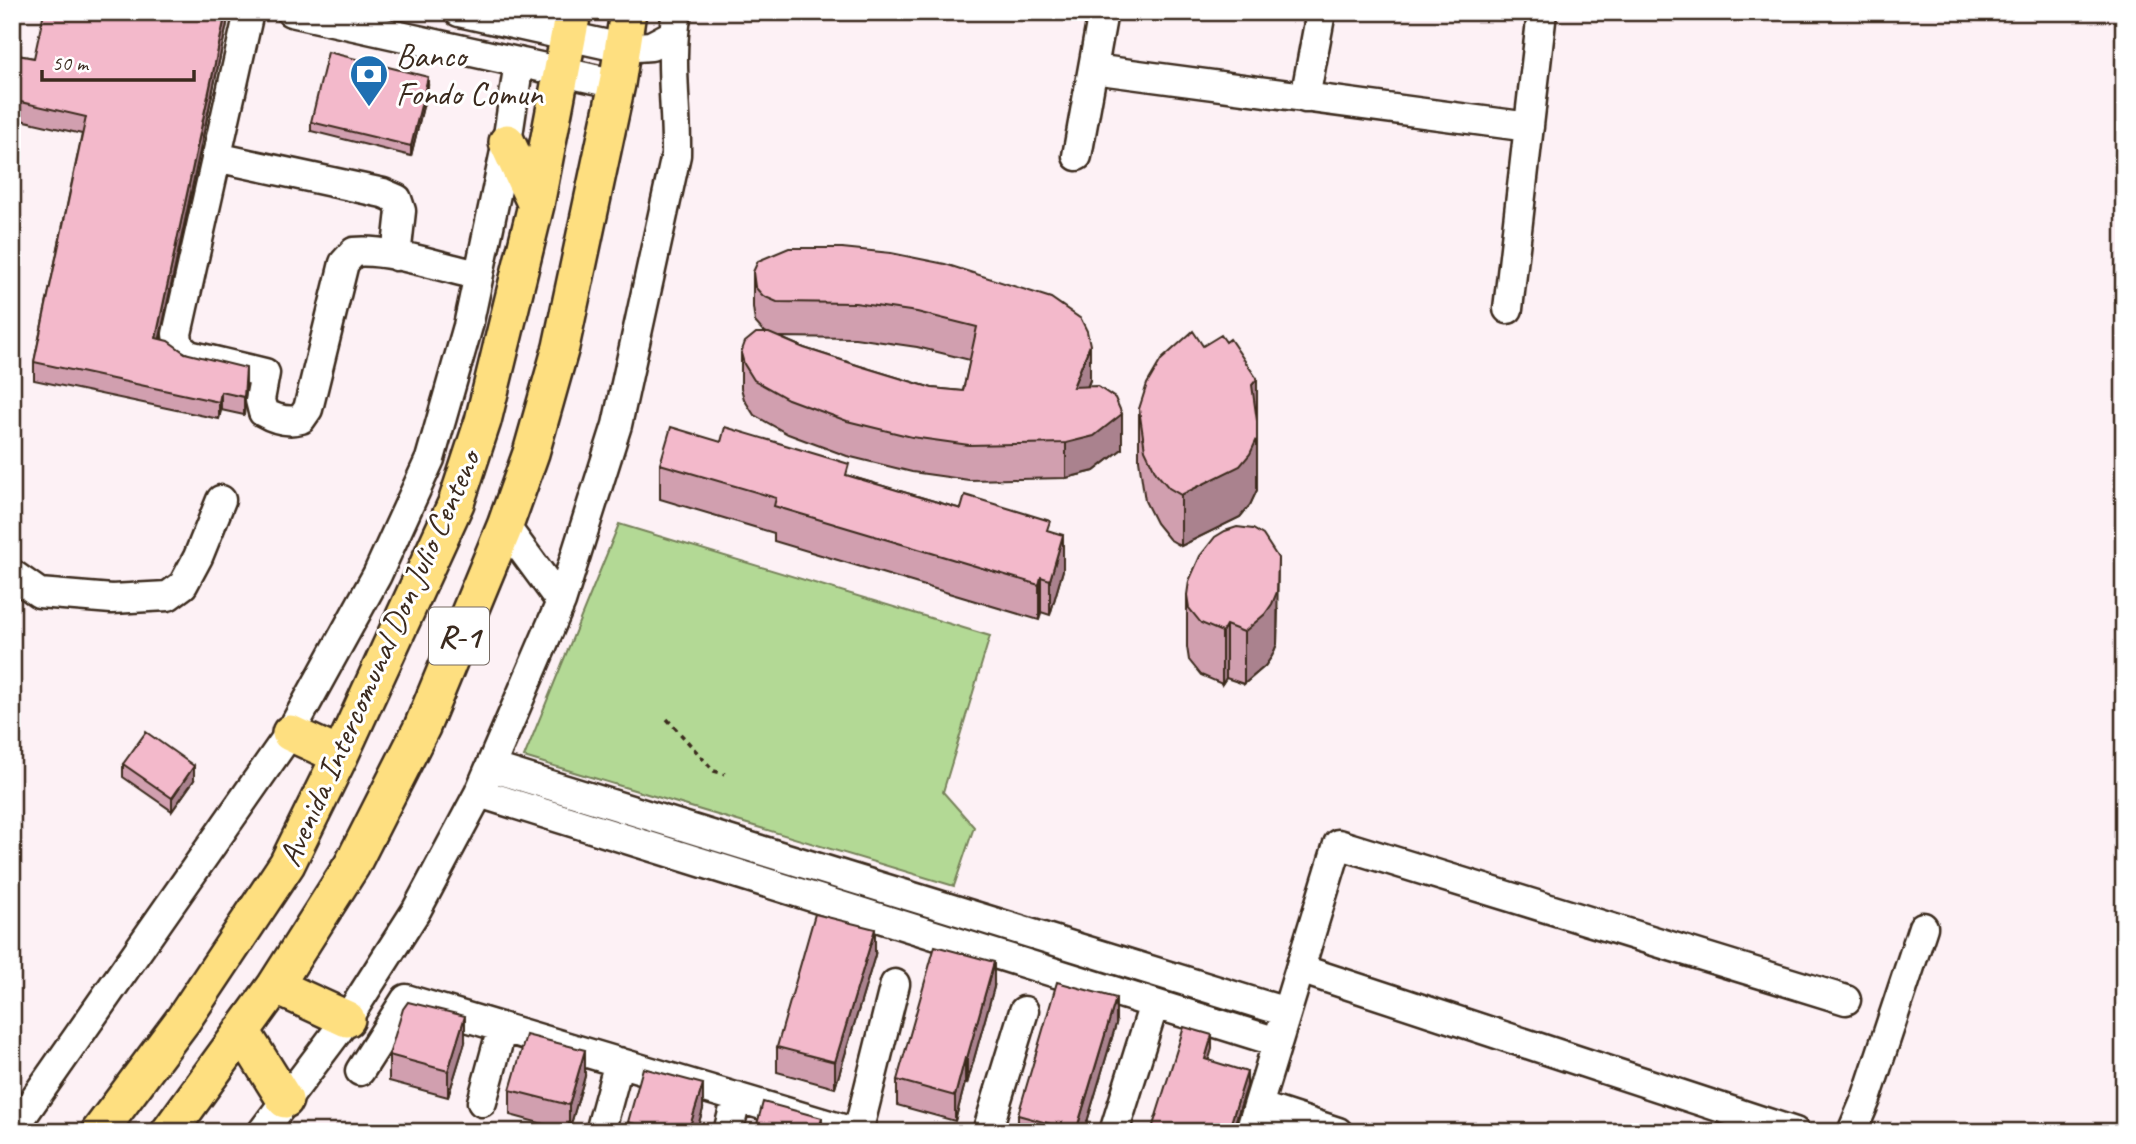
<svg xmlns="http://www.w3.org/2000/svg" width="2136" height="1144" viewBox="0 0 2136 1144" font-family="Caveat,sans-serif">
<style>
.green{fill:#b3d995;stroke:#77825a;stroke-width:2}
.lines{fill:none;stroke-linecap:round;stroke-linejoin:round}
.minor-casing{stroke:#3b2a1e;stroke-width:33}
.major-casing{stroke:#3b2a1e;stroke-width:40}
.path{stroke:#3b2a1e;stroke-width:3.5;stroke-dasharray:5 5;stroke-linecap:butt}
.minor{stroke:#fff;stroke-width:28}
.major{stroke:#fedf80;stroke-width:35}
.wall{fill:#d19faf;stroke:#3b2a1e;stroke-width:2;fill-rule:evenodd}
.shaded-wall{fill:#aa828e;stroke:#3b2a1e;stroke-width:2}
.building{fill:#f3b9cb;stroke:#3b2a1e;stroke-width:2}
.labels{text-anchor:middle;stroke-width:6;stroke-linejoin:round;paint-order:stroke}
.shield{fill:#fff;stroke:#766a62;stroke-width:2}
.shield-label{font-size:32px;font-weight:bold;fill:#3b2a1e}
.poi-label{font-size:33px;fill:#3b2a1e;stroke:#fff;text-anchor:start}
.street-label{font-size:33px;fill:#3b2a1e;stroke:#fff}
</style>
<rect width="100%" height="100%" fill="#fdf1f5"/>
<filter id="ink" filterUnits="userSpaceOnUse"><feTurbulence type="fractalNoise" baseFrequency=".0143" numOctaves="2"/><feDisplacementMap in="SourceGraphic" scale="14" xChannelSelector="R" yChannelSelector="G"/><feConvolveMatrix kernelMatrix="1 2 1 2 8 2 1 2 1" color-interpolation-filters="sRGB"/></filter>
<g filter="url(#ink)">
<!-- green -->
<path class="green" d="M 619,524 L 990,636 L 943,792 L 974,827 L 954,886 L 524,757 Z"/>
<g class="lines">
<defs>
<path id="minor" d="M 249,12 L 177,334 L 179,347 L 189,355 L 265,373 L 260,400 L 263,412 C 275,419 287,423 301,419 L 308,409 L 344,263 L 354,252 C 387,248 444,268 478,275
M 291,12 L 617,84
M 459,12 L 622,48 L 651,46 L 672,35
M 1093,69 L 1529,127
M 1305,98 L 1321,12
M 1077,156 L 1103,12
M 216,157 L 383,193 L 397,199 L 401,211 L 396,256
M 1508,309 L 1542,12
M 12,574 L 39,593 L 112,599 L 168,596 L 183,585 L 198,557 L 221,500
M 561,602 L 617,425 L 676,155 C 677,108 668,58 677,12
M 491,767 L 1286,1012
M 479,793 L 1277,1042
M 1300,969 L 1795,1132
M 360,1071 L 406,999 L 853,1132
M 482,1102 L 502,1028
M 1258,1106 L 1338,1132
M 12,1131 L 290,733 L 377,575 L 430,459 L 468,326 L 507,142 L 519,62
M 262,1132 L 347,1019 L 416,911 L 479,793 L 561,602 L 505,526
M 600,1132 L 619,1062
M 728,1132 L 737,1097
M 858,1132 L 895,984
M 987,1132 L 1024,1011
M 1114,1132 L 1154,1004
M 1250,1132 L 1338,844 L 1846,1000
M 1852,1132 L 1866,1099 L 1923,927"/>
<path id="major" d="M 507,142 L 536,205
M 290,733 L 340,756
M 275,986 L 347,1019
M 242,1031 L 285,1100
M 99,1132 L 183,1020 L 287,864 L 340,756 L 456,503 L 483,421 L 536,205 L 573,12
M 169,1132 L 275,986 L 352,865 L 422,727 L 505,526 L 531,453 L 561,347 L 617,84 L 628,12"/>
</defs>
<!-- minor casing -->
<use href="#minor" class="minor-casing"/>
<!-- major casing -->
<use href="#major" class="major-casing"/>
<!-- path -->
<path class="path" d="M 667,719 L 714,771 L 725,774"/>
<!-- minor -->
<use href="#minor" class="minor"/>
<!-- major -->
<use href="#major" class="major"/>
</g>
<!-- wall -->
<path class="wall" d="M 227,12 L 227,24 L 160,339 L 246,386 L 244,415 L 221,410 L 219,419 L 34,380 L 34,362 L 82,134 L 12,118 L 12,54 L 34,58 Z
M 428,86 L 411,156 L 311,131 L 311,122 Z
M 842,248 L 1090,380 L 1088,386 L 1122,449 L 1094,471 L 1066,478 L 969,480 L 912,472 L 847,456 L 788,434 L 754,415 L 744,399 L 741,388 L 741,353 L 767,333 L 763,331 L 755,322 L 753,307 L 753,272 ZM 779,337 L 855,338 L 917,347 L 970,360 L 963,391 L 932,388 L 860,366 L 804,348 Z
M 1226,342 L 1257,379 L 1257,490 L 1250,505 L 1240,517 L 1181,546 L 1169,539 L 1156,523 L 1145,501 L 1139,460 L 1139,409 L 1203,346 Z
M 721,442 L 849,476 L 961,509 L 1050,531 L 1063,570 L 1050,615 L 1041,612 L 1039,620 L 774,541 L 774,533 L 660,499 L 660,464 Z
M 1187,595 L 1278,610 L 1277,644 L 1272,656 L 1265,666 L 1244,684 L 1226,678 L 1222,684 L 1201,675 L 1189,660 L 1187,647 Z
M 123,764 L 194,780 L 172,811 L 123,777 Z
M 875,955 L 835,1088 L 777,1072 L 777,1047 Z
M 994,987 L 967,1084 L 965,1083 L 955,1121 L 897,1105 L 897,1080 Z
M 1116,1024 L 1084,1132 L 1018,1132 L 1018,1115 Z
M 465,1042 L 448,1097 L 389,1081 L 389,1055 Z
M 585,1076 L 569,1131 L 510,1115 L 510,1090 Z
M 703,1109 L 696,1132 L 628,1132 L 628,1122 Z"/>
<!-- shaded-wall -->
<path class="shaded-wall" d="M 226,12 L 227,12 L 227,24 L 156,356 L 156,338 Z
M 428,77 L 428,86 L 411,156 L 411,146 Z
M 1090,345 L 1090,380 L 1073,422 L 1073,387 Z
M 246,368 L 246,386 L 244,415 L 244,397 Z
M 1257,379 L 1257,490 L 1250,505 L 1240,517 L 1181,546 L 1181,495 L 1252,385 Z
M 221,392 L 221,410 L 219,419 L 219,402 Z
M 1122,414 L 1122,449 L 1094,471 L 1066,478 L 1066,443 Z
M 1063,535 L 1063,570 L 1050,615 L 1050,580 Z
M 1278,558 L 1277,644 L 1272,656 L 1265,666 L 1244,684 L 1244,632 Z
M 1041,577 L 1041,612 L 1039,620 L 1039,585 Z
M 1226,625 L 1226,678 L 1222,684 L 1222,632 Z
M 194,766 L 194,780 L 172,811 L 172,798 Z
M 875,929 L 875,955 L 835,1088 L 835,1062 Z
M 994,962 L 994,987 L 967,1084 L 967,1058 Z
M 1116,998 L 1116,1024 L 1084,1132 L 1076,1132 Z
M 465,1016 L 465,1042 L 448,1097 L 448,1071 Z
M 1212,1035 L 1212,1049 L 1205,1072 L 1205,1059 Z
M 585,1050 L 585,1076 L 569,1131 L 569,1105 Z
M 965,1058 L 965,1083 L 955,1121 L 955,1096 Z
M 1247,1072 L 1247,1086 L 1232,1132 L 1228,1132 Z
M 703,1084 L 703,1109 L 696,1132 L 688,1132 Z
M 822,1118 L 822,1132 L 818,1132 Z"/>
<!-- building -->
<path class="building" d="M 44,12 L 226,12 L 156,338 L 168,341 L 185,353 L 246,368 L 244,397 L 221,392 L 219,402 L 34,362 L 86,117 L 12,100 L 12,54 L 34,58 Z
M 328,52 L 428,77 L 411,146 L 311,122 Z
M 789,248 L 842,248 L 891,253 L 945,264 L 1051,298 L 1081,319 L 1087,331 L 1090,345 L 1073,387 L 1097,386 L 1115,398 L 1122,414 L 1094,436 L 1066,443 L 969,445 L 912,437 L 847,421 L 788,399 L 754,380 L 744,364 L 741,353 L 745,342 L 756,333 L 769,333 L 804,348 L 860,366 L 932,388 L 963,391 L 977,327 L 917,312 L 855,303 L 777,302 L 763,296 L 755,287 L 753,272 L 758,261 Z
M 1193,331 L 1203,346 L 1221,335 L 1226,342 L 1230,339 L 1257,379 L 1252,385 L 1257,421 L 1257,439 L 1250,454 L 1240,466 L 1181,495 L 1169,488 L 1156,473 L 1145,450 L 1139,409 L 1147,384 L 1161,360 Z
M 671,427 L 721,442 L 725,427 L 849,464 L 846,475 L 961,509 L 965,495 L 1050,521 L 1047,530 L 1063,535 L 1050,580 L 1041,577 L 1039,585 L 774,506 L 776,498 L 660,464 Z
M 1237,527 L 1253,529 L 1263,535 L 1278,558 L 1277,592 L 1272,604 L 1265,614 L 1244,632 L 1226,625 L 1222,632 L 1201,623 L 1189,608 L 1187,595 L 1189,581 L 1200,556 L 1215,537 L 1225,531 Z
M 146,732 L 194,766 L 172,798 L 123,764 Z
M 815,914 L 875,929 L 835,1062 L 777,1047 Z
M 935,946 L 994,962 L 967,1058 L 965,1058 L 955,1096 L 897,1080 Z
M 1057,982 L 1116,998 L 1076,1131 L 1018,1115 Z
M 408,1002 L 465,1016 L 448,1071 L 389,1055 L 403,1009 Z
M 1184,1027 L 1212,1035 L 1205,1059 L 1247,1072 L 1228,1132 L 1151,1132 Z
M 526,1035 L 585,1050 L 569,1105 L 510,1090 Z
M 643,1068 L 703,1084 L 688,1132 L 662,1132 L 628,1122 Z
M 763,1102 L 822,1118 L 818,1132 L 755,1132 Z
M 1279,1129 L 1289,1132 L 1278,1132 Z"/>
</g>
<!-- icons -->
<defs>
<symbol id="bank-pin" viewBox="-11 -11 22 30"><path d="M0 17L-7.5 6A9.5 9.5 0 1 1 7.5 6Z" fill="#1f6fb2" stroke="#fff"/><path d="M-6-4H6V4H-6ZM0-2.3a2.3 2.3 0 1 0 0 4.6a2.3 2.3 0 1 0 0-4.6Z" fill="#fff"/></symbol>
</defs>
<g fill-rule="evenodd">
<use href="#bank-pin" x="347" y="52" width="44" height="60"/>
</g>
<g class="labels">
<!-- shield labels -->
<rect class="shield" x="429" y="607.5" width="60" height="57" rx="5"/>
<g class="shield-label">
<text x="459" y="647">R-1</text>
</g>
<!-- poi labels -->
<g class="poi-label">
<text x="396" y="67">Banco<tspan x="396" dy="38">Fondo Comun</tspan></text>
</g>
<!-- street labels -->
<g class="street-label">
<text transform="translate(378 658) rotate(-66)" y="12">Avenida Intercomunal Don Julio Centeno</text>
</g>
</g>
<!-- margin -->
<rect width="2136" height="1144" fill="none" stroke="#fff" stroke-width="42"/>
<rect x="21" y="21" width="2094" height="1102" fill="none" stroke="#3b2a1e" stroke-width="2.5" filter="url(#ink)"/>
<!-- scale -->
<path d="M42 70v10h152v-10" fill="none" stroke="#3b2a1e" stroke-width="3.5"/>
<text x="52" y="70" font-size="21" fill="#3b2a1e" stroke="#ffffff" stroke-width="5" paint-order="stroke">50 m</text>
</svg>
